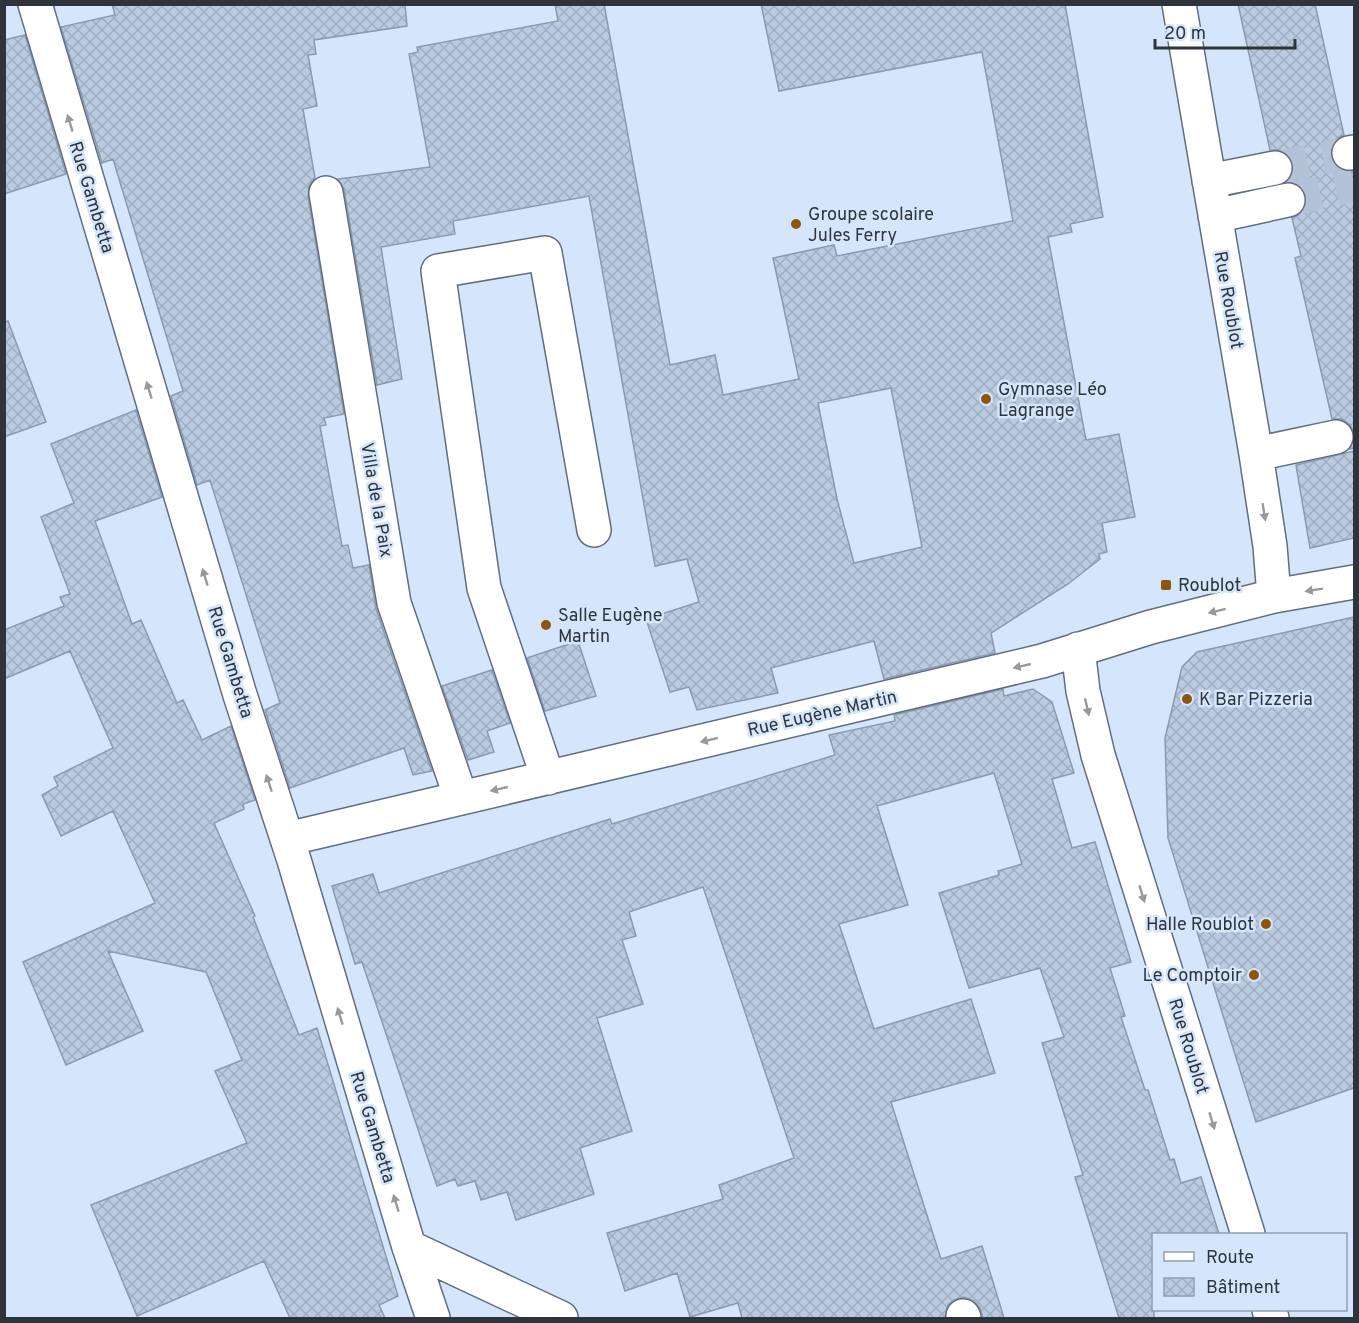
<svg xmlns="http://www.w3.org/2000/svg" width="1359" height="1323" viewBox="0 0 1359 1323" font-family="Overpass,sans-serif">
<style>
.building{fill:url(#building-cross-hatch);stroke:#8b9aae;stroke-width:1.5;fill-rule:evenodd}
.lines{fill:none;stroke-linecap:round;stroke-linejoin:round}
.minor-tunnel{stroke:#b3c2d6;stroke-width:33;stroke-dasharray:33 16;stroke-linecap:butt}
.minor-casing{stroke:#606e82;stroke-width:36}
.minor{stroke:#fff;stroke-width:33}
.oneway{fill:#969a9e}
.poi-dot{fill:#8e560d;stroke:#d5e6fc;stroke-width:2}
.labels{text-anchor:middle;stroke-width:5;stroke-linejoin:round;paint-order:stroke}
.street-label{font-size:18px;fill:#2d343c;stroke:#d5e6fc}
.poi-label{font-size:18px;fill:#2d343c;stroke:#d5e6fc;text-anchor:start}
</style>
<defs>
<pattern id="building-cross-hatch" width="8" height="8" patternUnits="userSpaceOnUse" patternTransform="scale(1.5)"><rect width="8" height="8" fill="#bacae0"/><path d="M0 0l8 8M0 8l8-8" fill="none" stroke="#a0aec1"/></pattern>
</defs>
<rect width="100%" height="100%" fill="#d5e6fc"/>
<!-- building -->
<path class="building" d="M 112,4 L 405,4 L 407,26 L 314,40 L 316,54 L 308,55 L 317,106 L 303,109 L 315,178 L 309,186 L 308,196 L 344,414 L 324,418 L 326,425 L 320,426 L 342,546 L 348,545 L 353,568 L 369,565 L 376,609 L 432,771 L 413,775 L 404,748 L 290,788 L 265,710 L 280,703 L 210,480 L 197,485 L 171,396 L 183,391 L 113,159 L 102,163 L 61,27 L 115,15 Z
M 555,4 L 604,4 L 670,365 L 715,355 L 723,395 L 799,379 L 773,258 L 834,245 L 837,256 L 1013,221 L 982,52 L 779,91 L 761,4 L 1065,4 L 1103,217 L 1070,224 L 1072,232 L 1048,237 L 1086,440 L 1119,434 L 1135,517 L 1102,523 L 1107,552 L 1099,554 L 1100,559 L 1068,584 L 991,633 L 995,653 L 884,679 L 874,641 L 771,668 L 778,693 L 697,710 L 689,687 L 670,692 L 646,619 L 699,602 L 687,559 L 655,566 L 589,196 L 453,221 L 455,234 L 381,247 L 402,379 L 377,385 L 344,190 L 338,179 L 430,167 L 409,54 L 418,52 L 417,47 L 558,21 ZM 891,388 L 922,547 L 854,563 L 837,499 L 818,403 Z
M 1238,4 L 1315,4 L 1344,135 L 1336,139 L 1332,146 L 1331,157 L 1335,165 L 1342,171 L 1353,171 L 1354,180 L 1354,448 L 1350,449 L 1354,434 L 1350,425 L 1342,419 L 1332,419 L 1295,258 L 1301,256 L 1292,218 L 1300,214 L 1306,206 L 1306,195 L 1301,187 L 1288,182 L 1293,173 L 1293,164 L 1289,156 L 1280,150 L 1270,150 Z
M 25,35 L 66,174 L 4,194 L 4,40 Z
M 8,321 L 46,422 L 4,437 L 4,322 Z
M 136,410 L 162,497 L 95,521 L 132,624 L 141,620 L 177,703 L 183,700 L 202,740 L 231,726 L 255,800 L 243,804 L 244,809 L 214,823 L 255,916 L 253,917 L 299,1035 L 317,1028 L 398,1296 L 379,1305 L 385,1318 L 290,1318 L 264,1261 L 137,1316 L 91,1205 L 247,1143 L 215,1071 L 242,1060 L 206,972 L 108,951 L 143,1031 L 66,1065 L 23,962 L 155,903 L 113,811 L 61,836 L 42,795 L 58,786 L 54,777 L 113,748 L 70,651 L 4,679 L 4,630 L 64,606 L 60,597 L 70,594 L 41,517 L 74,503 L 51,444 Z
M 1354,451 L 1354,538 L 1310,548 L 1296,465 Z
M 1354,617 L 1354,1088 L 1256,1122 L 1168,838 L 1165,738 L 1182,667 L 1197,652 Z
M 578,641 L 596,696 L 545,711 L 527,658 Z
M 492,670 L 510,723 L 487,731 L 494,752 L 468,760 L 442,686 Z
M 1003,689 L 1004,696 L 1033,689 L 1052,702 L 1074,773 L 1052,779 L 1072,848 L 1095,842 L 1131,962 L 1110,968 L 1125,1016 L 1121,1017 L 1145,1090 L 1148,1090 L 1170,1160 L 1174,1159 L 1181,1183 L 1201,1177 L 1219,1234 L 1154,1234 L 1154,1318 L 1119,1318 L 1075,1177 L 1083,1175 L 1042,1043 L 1064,1037 L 1040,968 L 969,988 L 939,893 L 999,875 L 998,871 L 1022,864 L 994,773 L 877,806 L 908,905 L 839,924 L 874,1029 L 971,999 L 995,1073 L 891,1102 L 941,1259 L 982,1246 L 1004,1318 L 983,1318 L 980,1308 L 974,1301 L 964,1297 L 954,1300 L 948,1305 L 945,1318 L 742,1318 L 738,1303 L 690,1317 L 677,1273 L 625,1291 L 607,1233 L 723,1199 L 719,1185 L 794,1158 L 703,887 L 629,912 L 636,936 L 622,940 L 643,1004 L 597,1018 L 632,1131 L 580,1148 L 594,1194 L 516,1220 L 507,1192 L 481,1200 L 475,1181 L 458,1186 L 455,1179 L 437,1186 L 362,962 L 355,964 L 332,886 L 373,874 L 379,893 L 610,819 L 612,824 L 835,755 L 829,735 L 895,721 L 894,715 Z"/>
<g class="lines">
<!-- minor-tunnel -->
<path class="minor-tunnel" d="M 1275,168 L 1349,153
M 1288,200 L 1354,185"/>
<defs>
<path id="minor" d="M 35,4 L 240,695 L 294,860 L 409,1247 L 433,1318
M 1179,4 L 1256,454 L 1270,546 L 1274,596
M 1349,153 L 1354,152
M 1209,181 L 1275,168
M 326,193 L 394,603 L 461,798
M 1215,216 L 1288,200
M 1256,454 L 1336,437
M 1078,649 L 1083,691 L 1098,755 L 1248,1234
M 548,778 L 484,588 L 438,271 L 545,253 L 594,530
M 287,839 L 1042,661 L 1151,627 L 1274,596 L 1354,582
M 409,1247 L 561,1318
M 1269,1310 L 1272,1318
M 963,1316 L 964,1318"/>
</defs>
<!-- minor casing -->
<use href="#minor" class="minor-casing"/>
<!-- minor -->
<use href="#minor" class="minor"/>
</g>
<!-- one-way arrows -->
<defs><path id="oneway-solid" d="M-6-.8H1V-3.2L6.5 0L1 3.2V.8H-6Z" transform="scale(1.5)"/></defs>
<g class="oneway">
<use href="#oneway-solid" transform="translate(70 123) rotate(-107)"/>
<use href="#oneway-solid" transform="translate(149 390) rotate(-107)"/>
<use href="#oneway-solid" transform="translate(1264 512) rotate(81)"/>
<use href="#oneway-solid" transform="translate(205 577) rotate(-107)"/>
<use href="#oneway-solid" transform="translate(1314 590) rotate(171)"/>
<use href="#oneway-solid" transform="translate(1217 611) rotate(166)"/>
<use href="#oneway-solid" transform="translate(1022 666) rotate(167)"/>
<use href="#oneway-solid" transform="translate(1087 707) rotate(77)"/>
<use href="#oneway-solid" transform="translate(709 740) rotate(167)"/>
<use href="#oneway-solid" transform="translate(269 783) rotate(-108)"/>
<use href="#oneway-solid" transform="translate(499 789) rotate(167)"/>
<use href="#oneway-solid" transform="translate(1142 894) rotate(73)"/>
<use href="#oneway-solid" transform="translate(340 1016) rotate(-107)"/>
<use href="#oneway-solid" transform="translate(1212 1121) rotate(73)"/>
<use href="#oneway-solid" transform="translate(396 1203) rotate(-107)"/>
</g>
<!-- markers -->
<g class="poi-dot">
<circle cx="796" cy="224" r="6"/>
<circle cx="986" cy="399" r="6"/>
<rect x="1160" y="579" width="12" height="12" rx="3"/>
<circle cx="546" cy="625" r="6"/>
<circle cx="1187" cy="699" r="6"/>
<circle cx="1266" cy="924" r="6"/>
<circle cx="1254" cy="975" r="6"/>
</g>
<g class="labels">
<!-- street labels -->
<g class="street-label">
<text transform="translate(92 197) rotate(73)" y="6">Rue Gambetta</text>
<text transform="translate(1229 300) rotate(80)" y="6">Rue Roublot</text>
<text transform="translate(377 500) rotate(80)" y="6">Villa de la Paix</text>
<text transform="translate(231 662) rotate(73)" y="6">Rue Gambetta</text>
<text transform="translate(822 713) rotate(-13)" y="6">Rue Eugène Martin</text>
<text transform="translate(1189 1046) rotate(73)" y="6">Rue Roublot</text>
<text transform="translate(373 1127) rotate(73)" y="6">Rue Gambetta</text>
</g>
<!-- poi labels -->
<g class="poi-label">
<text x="808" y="220">Groupe scolaire<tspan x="808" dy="21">Jules Ferry</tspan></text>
<text x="998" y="395">Gymnase Léo<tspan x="998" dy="21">Lagrange</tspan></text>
<text x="1178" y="591">Roublot</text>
<text x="558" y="621">Salle Eugène<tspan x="558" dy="21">Martin</tspan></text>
<text x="1199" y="705">K Bar Pizzeria</text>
<text x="1254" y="930" text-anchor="end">Halle Roublot</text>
<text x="1242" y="981" text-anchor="end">Le Comptoir</text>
</g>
</g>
<!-- border -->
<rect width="1359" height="1323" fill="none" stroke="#2d343c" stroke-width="12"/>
<!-- legend -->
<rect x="1152" y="1233" width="195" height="78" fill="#d5e6fc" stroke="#929faf" stroke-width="1.5"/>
<rect x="1164" y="1252" width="30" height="9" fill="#ffffff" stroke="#929faf" stroke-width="1.5"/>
<text x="1206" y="1263" font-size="18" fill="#2d343c">Route</text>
<rect x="1164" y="1278" width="30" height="18" fill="url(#building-cross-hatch)" stroke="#929faf" stroke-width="1.5"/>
<text x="1206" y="1293" font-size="18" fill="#2d343c">Bâtiment</text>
<!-- scale -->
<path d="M1155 39v9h140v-9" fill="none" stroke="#2d343c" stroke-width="3"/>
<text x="1164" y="39" font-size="18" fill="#2d343c" stroke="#d5e6fc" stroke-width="4.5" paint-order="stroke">20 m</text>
</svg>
